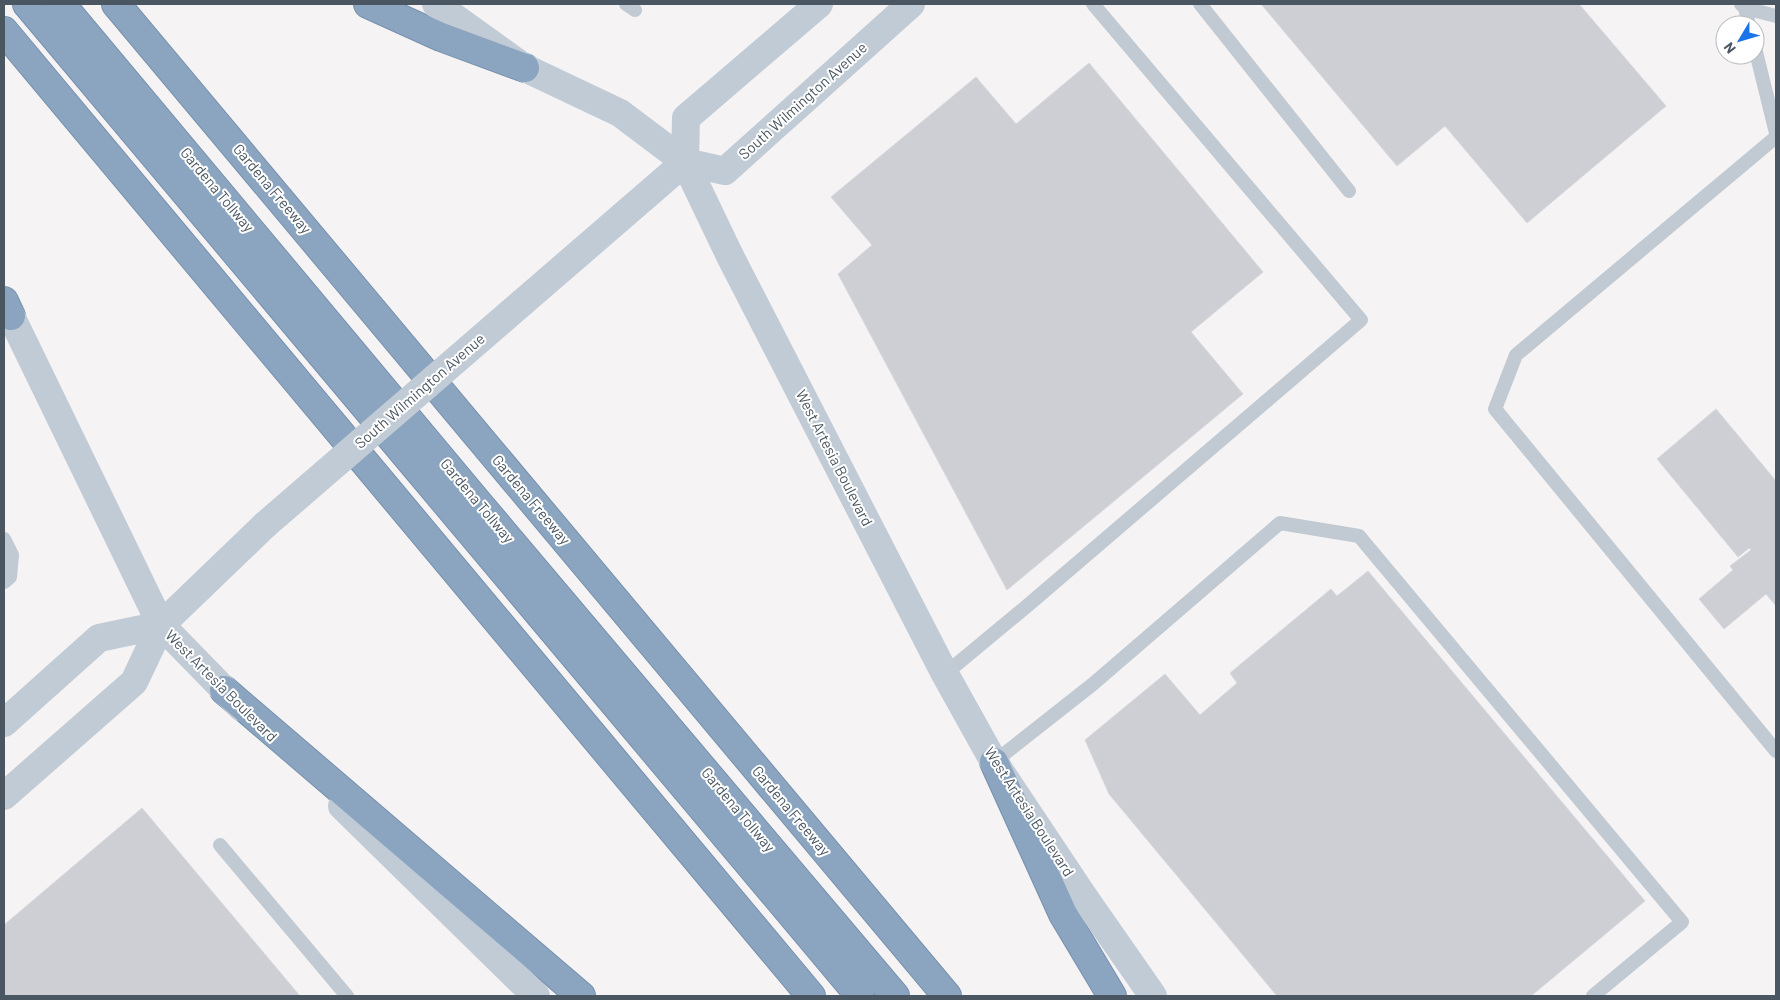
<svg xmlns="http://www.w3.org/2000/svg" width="1780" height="1000" viewBox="0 0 1780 1000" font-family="Barlow,sans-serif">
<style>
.building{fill:#cdcfd5;stroke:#d7d9de}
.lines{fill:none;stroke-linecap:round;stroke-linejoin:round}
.motorway-casing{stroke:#7690ad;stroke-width:30}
.service{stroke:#c1cad2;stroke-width:14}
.secondary{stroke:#c1cbd6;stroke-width:28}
.motorway{stroke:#8ba5c1;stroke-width:28}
.secondary-bridge{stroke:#c1cbd6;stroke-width:28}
.labels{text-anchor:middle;stroke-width:4;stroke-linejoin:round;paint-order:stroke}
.street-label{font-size:15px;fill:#4a5661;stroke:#fff}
</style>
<rect width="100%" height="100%" fill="#f5f3f3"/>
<!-- building -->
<path class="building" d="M 1261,4 L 1579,4 L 1666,106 L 1527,223 L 1445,126 L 1397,166 Z
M 1089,63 L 1263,272 L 1191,332 L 1243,394 L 1007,590 L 838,274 L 872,245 L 831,197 L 976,77 L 1016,124 Z
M 1716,409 L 1776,481 L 1776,606 L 1766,594 L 1724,629 L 1699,599 L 1733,570 L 1730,566 L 1751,550 L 1749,548 L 1738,557 L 1657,459 Z
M 1368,571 L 1645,901 L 1531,996 L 1277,996 L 1109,794 L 1085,740 L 1165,674 L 1200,715 L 1237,683 L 1230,673 L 1331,589 L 1337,596 Z
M 142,808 L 300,996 L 4,996 L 4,925 Z"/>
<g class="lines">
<defs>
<path id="motorway" d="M 27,4 L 860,996
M 61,4 L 480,505 L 895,996
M 116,4 L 947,996
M 368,4 L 441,37 L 525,68
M 4,31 L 811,996
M 4,301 L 11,316
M 224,690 L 581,996
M 994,762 L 1063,914 L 1112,996"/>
</defs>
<!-- motorway casing -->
<use href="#motorway" class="motorway-casing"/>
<!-- service -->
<path class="service" d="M 626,4 L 635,10
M 1200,4 L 1349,191
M 1741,4 L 1745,8 L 1749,25
M 1745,8 L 1776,16
M 1755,48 L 1776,133
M 1776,137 L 1516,355 L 1495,409 L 1776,751
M 4,539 L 12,555 L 10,577 L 4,582
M 945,674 L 1027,606 L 1361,320 L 1093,4
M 994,762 L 1093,684 L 1280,523 L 1359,536 L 1682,922 L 1593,996
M 220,845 L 347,996"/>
<!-- secondary -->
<path class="secondary" d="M 436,4 L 525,68 L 620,113 L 685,162 L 730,256 L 945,674 L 994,762 L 1082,894 L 1153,996
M 685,162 L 725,171 L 911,4
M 523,302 L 685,162 L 686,118 L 819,4
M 4,306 L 11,316 L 161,625 L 241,707
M 4,723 L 99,638 L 161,625
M 4,796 L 134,682 L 161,625 L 265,525
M 342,806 L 536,996"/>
<!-- motorway -->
<use href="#motorway" class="motorway"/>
<!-- secondary-bridge -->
<path class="secondary-bridge" d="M 265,525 L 523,302"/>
</g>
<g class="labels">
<!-- street labels -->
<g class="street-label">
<text transform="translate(803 101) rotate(-42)" y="5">South Wilmington Avenue</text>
<text transform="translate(272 189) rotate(50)" y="5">Gardena Freeway</text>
<text transform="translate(217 190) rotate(50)" y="5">Gardena Tollway</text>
<text transform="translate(420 391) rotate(-41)" y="5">South Wilmington Avenue</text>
<text transform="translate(834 458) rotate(63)" y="5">West Artesia Boulevard</text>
<text transform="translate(531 500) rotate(50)" y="5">Gardena Freeway</text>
<text transform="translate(477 501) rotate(50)" y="5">Gardena Tollway</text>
<text transform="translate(221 686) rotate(45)" y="5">West Artesia Boulevard</text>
<text transform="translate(738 810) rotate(50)" y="5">Gardena Tollway</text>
<text transform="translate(791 811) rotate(50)" y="5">Gardena Freeway</text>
<text transform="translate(1029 812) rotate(57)" y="5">West Artesia Boulevard</text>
</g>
</g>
<!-- border -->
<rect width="1780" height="1000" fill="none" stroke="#4a5661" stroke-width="10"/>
<!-- north arrow -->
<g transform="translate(1740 40) rotate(232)"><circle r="24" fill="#ffffff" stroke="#b7bbc0"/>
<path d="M0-4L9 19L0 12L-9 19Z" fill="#1a73e8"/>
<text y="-8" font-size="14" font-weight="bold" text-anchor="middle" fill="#4a5661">N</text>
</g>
</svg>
